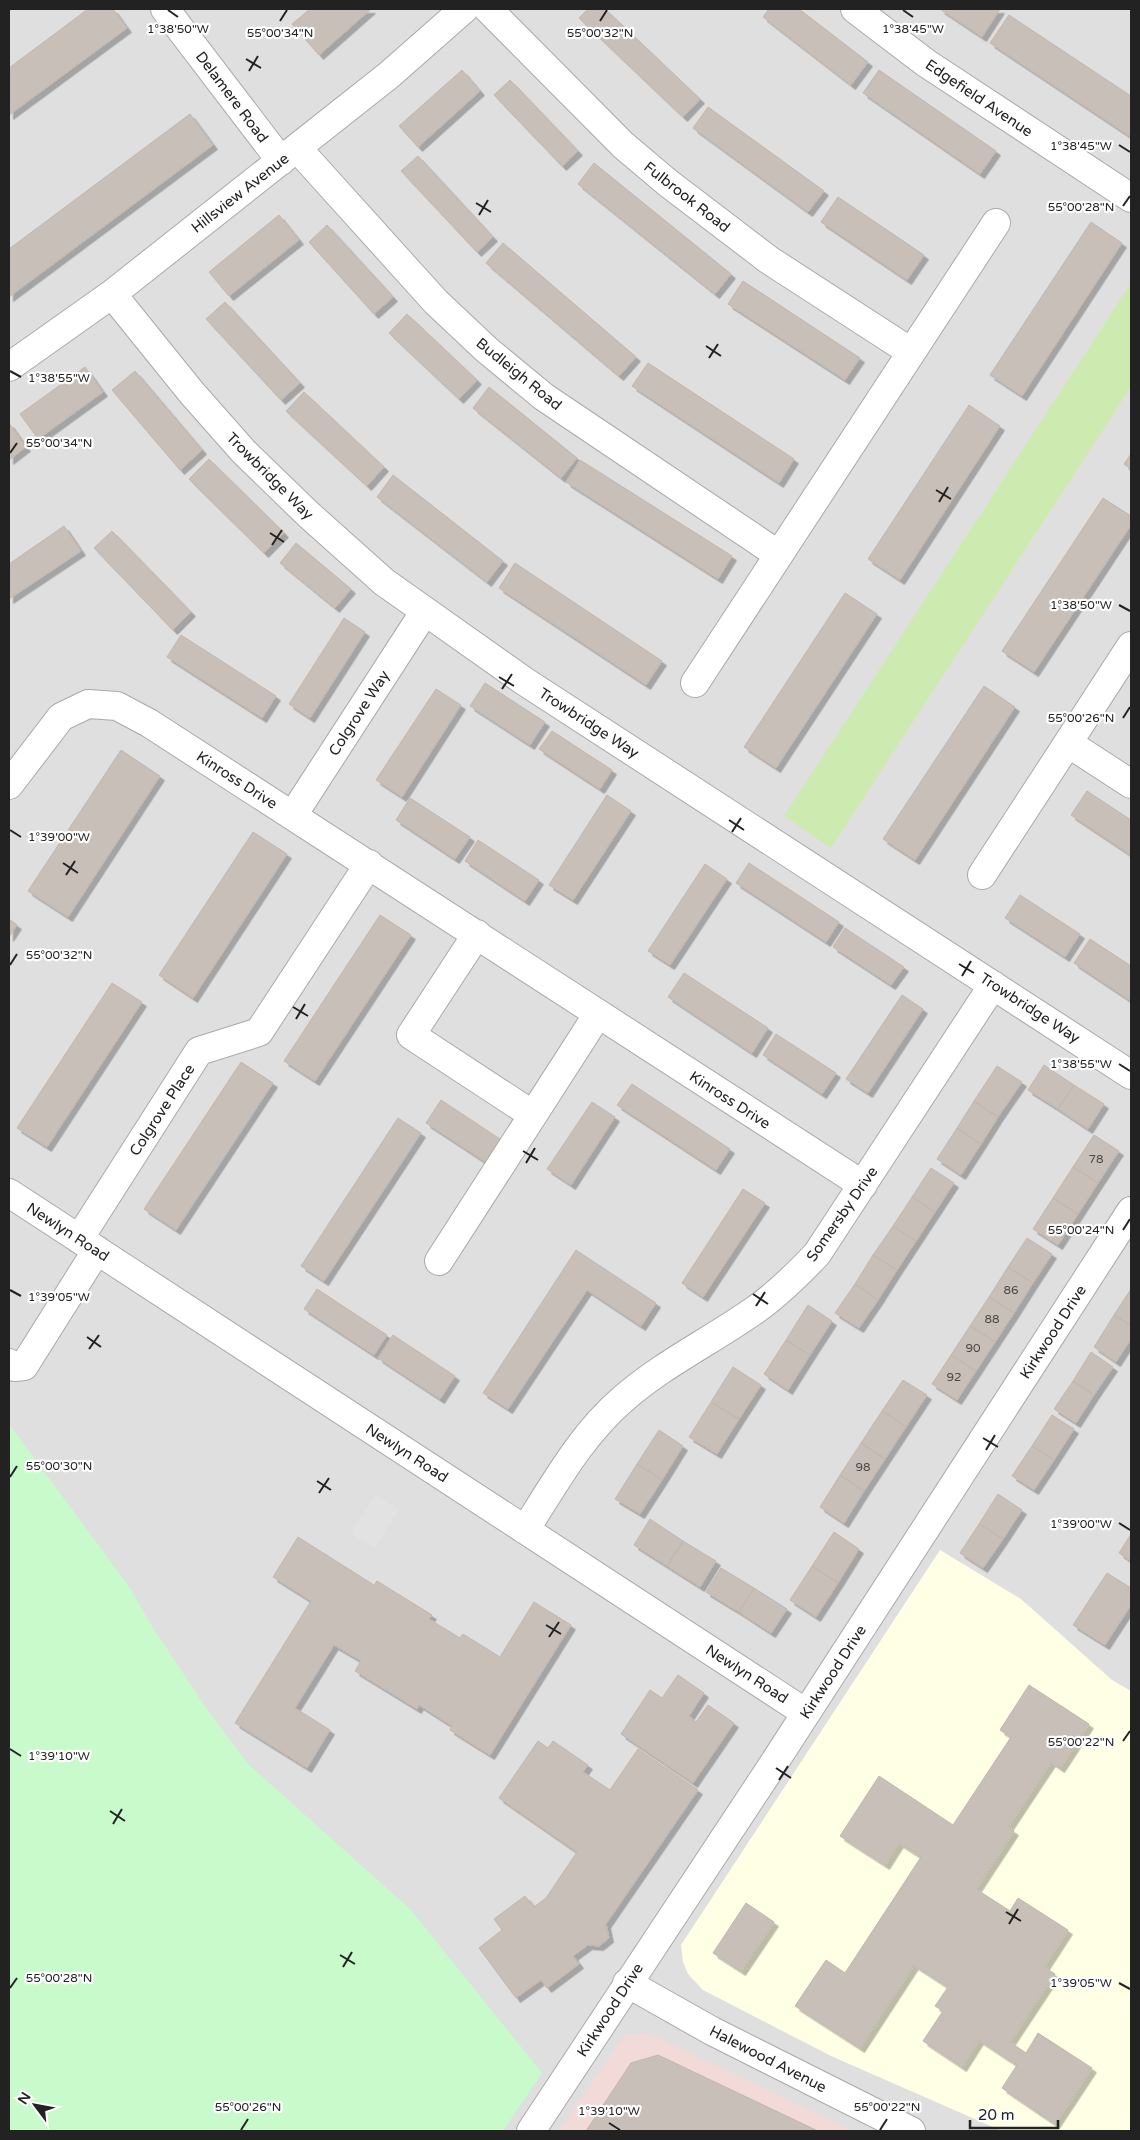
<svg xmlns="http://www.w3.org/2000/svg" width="1140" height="2140" viewBox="0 0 1140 2140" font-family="'Varela Round',sans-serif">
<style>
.residential{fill:#e0dfdf}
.commercial{fill:#f2dad9}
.education{fill:#ffffe5}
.grass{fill:#cdebb0}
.park{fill:#c8facc}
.parking{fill:#e2e2e2}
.building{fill:#c7bfb8;stroke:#c4b6ab;filter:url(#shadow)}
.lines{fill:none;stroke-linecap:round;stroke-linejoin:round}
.minor-casing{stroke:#a9a9a9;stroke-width:30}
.minor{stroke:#fff;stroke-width:28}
.ticks{fill:none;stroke:#222;stroke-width:2}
.labels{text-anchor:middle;stroke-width:4.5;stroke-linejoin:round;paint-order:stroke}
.number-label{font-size:12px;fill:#4b4948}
.street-label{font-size:15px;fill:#222;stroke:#fff}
.ticks-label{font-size:12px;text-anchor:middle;fill:#222;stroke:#fff;stroke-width:4.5;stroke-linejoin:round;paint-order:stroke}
</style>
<defs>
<filter id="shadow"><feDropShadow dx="4.5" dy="4.5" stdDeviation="0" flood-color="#0004"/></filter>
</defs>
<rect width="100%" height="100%" fill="#f2efe9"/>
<!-- residential -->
<path class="residential" d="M 9,9 L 1131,9 L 1131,2131 L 9,2131 Z"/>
<!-- commercial -->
<path class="commercial" d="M 648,2033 L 854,2131 L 559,2131 L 624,2035 Z"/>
<!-- education -->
<path class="education" d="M 940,1550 L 1021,1599 L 1112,1680 L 1131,1691 L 1131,2131 L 1002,2131 L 831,2056 L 703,1990 L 688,1974 L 683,1962 L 681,1945 Z"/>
<!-- grass -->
<path class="grass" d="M 1131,283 L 1131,387 L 831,848 L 784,816 Z"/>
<!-- park -->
<path class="park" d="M 9,1424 L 130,1588 L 150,1623 L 206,1708 L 248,1764 L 410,1909 L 542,2073 L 503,2131 L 9,2131 Z"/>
<!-- parking -->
<path class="parking" d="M 376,1494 L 399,1509 L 375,1548 L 351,1534 Z"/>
<!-- building -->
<path class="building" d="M 88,9 L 113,9 L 127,28 L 9,115 L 9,68 Z
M 310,9 L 371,9 L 319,55 L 292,24 Z
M 588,9 L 605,9 L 700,99 L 683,117 L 579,18 Z
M 769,9 L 799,9 L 868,62 L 851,85 L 763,17 Z
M 940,9 L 1000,9 L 982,37 Z
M 1009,15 L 1131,96 L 1131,137 L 990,43 Z
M 462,70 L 480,91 L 418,147 L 399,126 Z
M 879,70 L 996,151 L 980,174 L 863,93 Z
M 510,80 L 578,151 L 562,166 L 494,95 Z
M 708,107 L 824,191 L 808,212 L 693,128 Z
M 190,114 L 213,145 L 9,297 L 9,249 Z
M 418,156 L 493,237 L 477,252 L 401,171 Z
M 594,163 L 731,274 L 715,294 L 578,184 Z
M 838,197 L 924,255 L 907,280 L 821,222 Z
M 279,215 L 299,240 L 229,296 L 209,272 Z
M 1091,222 L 1122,243 L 1022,396 L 990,375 Z
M 327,225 L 393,297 L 374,314 L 309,242 Z
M 503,243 L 636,357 L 619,376 L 486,263 Z
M 743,281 L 860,358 L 845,380 L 728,304 Z
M 225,302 L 300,383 L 281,400 L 206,319 Z
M 407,314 L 477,380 L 459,399 L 389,333 Z
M 648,363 L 794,459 L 779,483 L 632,386 Z
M 85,367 L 103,392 L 38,439 L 20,414 Z
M 135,371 L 202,450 L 180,470 L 112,390 Z
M 489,387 L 577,458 L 561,478 L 473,408 Z
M 304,392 L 384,467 L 367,486 L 286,411 Z
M 969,405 L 1000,426 L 900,580 L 868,559 Z
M 9,423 L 26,447 L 9,460 Z
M 1131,454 L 1131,469 L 1124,464 Z
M 209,459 L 284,533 L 264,553 L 189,479 Z
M 580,460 L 732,556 L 718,579 L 566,482 Z
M 393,475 L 503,561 L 487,582 L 377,497 Z
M 1103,498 L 1131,516 L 1131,525 L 1034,672 L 1002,651 Z
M 64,526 L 81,551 L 9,599 L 9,564 Z
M 112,531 L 191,612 L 173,630 L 94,548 Z
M 296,543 L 351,589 L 335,608 L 280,563 Z
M 515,563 L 662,661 L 646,685 L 499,588 Z
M 845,593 L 877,614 L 776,768 L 744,747 Z
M 344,618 L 365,632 L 310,718 L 289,704 Z
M 181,635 L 276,696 L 262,718 L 167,657 Z
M 485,683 L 545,722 L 530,745 L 470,706 Z
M 984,686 L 1015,707 L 915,860 L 883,839 Z
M 436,689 L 461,705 L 402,797 L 376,780 Z
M 552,731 L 612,770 L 600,789 L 539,749 Z
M 121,750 L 160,776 L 68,917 L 28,891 Z
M 1087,791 L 1131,820 L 1131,855 L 1071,815 Z
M 607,795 L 631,811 L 573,900 L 549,885 Z
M 410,798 L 470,837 L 455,859 L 396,820 Z
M 253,832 L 287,854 L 193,998 L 159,975 Z
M 478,840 L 539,880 L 525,901 L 465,861 Z
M 749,863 L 839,922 L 826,942 L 736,883 Z
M 705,864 L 727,879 L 670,965 L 648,951 Z
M 1020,895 L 1080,934 L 1065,957 L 1005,918 Z
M 380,915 L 411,935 L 315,1081 L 284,1061 Z
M 9,919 L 17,925 L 9,937 Z
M 845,928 L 904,967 L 891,985 L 833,947 Z
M 1090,939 L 1131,966 L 1131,1001 L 1074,963 Z
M 684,973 L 768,1028 L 752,1053 L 668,997 Z
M 112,983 L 142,1002 L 47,1147 L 17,1128 Z
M 902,995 L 923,1009 L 868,1093 L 846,1079 Z
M 776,1034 L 836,1073 L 822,1094 L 763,1055 Z
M 241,1062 L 273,1083 L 176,1230 L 144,1209 Z
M 1044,1065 L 1074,1085 L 1058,1109 L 1028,1090 Z
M 997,1066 L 1022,1082 L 998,1117 L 974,1101 Z
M 632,1084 L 730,1149 L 716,1170 L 617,1105 Z
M 1074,1085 L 1104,1104 L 1088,1129 L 1058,1109 Z
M 441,1100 L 503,1141 L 487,1163 L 426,1123 Z
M 974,1101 L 998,1117 L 981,1144 L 957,1128 Z
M 592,1102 L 615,1117 L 571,1185 L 547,1169 Z
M 398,1118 L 421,1133 L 324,1281 L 301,1266 Z
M 957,1128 L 981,1144 L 961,1175 L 937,1159 Z
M 1094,1135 L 1119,1151 L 1098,1183 L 1073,1167 Z
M 1073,1167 L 1098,1183 L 1078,1214 L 1053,1198 Z
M 931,1168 L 954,1183 L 935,1212 L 912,1197 Z
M 743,1189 L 765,1203 L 703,1297 L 682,1283 Z
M 912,1197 L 935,1212 L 916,1241 L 893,1226 Z
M 1053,1198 L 1078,1214 L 1058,1245 L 1033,1229 Z
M 893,1226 L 916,1241 L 897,1270 L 873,1255 Z
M 1027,1238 L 1052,1254 L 1033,1283 L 1008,1267 Z
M 576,1250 L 656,1303 L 641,1326 L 587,1290 L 508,1409 L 483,1393 Z
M 873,1255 L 897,1270 L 878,1300 L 855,1284 Z
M 1008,1267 L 1033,1283 L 1014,1313 L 989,1297 Z
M 855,1284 L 878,1300 L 859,1328 L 835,1313 Z
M 317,1289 L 387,1335 L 374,1355 L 304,1309 Z
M 1131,1289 L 1131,1326 L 1114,1315 Z
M 989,1297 L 1014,1313 L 995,1342 L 970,1326 Z
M 808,1305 L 832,1321 L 810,1355 L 786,1340 Z
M 1114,1315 L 1131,1326 L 1131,1339 L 1116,1362 L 1094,1347 Z
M 970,1326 L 995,1342 L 976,1371 L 951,1355 Z
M 393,1335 L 455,1376 L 440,1399 L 378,1358 Z
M 786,1340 L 810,1355 L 788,1390 L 764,1374 Z
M 1091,1352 L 1113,1367 L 1094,1395 L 1073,1381 Z
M 951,1355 L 976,1371 L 957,1400 L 932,1384 Z
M 733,1367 L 761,1385 L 739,1419 L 711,1402 Z
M 903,1380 L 927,1395 L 906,1427 L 882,1411 Z
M 1073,1381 L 1094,1395 L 1076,1423 L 1054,1409 Z
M 711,1402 L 739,1419 L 717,1454 L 689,1437 Z
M 882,1411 L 906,1427 L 885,1459 L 861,1443 Z
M 1052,1415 L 1074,1429 L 1054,1460 L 1032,1446 Z
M 659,1430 L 683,1446 L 662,1480 L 637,1464 Z
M 861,1443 L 885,1459 L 864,1491 L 840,1475 Z
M 1032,1446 L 1054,1460 L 1034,1490 L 1012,1476 Z
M 637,1464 L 662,1480 L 640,1514 L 615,1499 Z
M 840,1475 L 864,1491 L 844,1523 L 820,1507 Z
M 998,1494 L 1022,1510 L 1003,1539 L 979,1524 Z
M 650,1519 L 683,1541 L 667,1566 L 634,1545 Z
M 979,1524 L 1003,1539 L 983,1568 L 960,1553 Z
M 834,1532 L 859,1549 L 838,1583 L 812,1566 Z
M 1131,1534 L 1131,1561 L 1119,1553 Z
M 298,1537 L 374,1585 L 377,1581 L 432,1615 L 429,1619 L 460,1638 L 463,1634 L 500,1657 L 534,1602 L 571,1625 L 490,1755 L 450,1730 L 452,1726 L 419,1705 L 417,1709 L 355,1671 L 361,1661 L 334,1645 L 295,1708 L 330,1730 L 307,1768 L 235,1723 L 311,1601 L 273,1577 Z
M 683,1541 L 716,1561 L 700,1587 L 667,1566 Z
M 812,1566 L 838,1583 L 816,1617 L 790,1600 Z
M 721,1568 L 754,1588 L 739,1612 L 706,1592 Z
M 1107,1573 L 1131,1588 L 1131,1605 L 1105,1645 L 1073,1625 Z
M 754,1588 L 787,1609 L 771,1633 L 739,1612 Z
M 678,1675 L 704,1693 L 689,1716 L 696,1722 L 708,1705 L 734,1723 L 693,1783 L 621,1734 L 650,1690 L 662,1698 Z
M 1029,1685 L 1089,1724 L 1060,1768 L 1051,1762 L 1008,1827 L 1014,1831 L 976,1889 L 1010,1911 L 1018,1898 L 1068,1930 L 1044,1967 L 1055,1974 L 1010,2042 L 1026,2053 L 1038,2033 L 1092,2068 L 1055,2124 L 1002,2088 L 1017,2065 L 979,2040 L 962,2067 L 923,2041 L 943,2011 L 935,2006 L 948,1987 L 914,1965 L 860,2048 L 795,2006 L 826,1960 L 845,1973 L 921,1857 L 899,1843 L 885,1865 L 840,1836 L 879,1776 L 953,1825 L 1011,1737 L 1000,1730 Z
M 538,1741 L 548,1748 L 553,1741 L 588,1765 L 583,1772 L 610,1790 L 638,1749 L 698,1790 L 606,1924 L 609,1938 L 599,1946 L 588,1945 L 573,1956 L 579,1964 L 547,1988 L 541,1980 L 516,1998 L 479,1948 L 502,1930 L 494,1919 L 525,1896 L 534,1907 L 546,1898 L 577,1852 L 499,1798 Z
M 746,1903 L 774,1922 L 741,1971 L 713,1953 Z
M 658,2055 L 818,2131 L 586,2131 L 631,2063 Z"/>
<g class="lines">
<defs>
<path id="minor" d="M 165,9 L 281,161
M 488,9 L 623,145 L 668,183 L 769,260 L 911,352
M 855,9 L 926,63 L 1131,198
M 297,148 L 436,302 L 487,350 L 544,397 L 779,555
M 112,294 L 191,392 L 244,452 L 308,514 L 384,582 L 524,681 L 1131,1075
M 9,367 L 112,294 L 389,75 L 464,9
M 695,683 L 996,223
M 1068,743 L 1131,784
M 9,785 L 61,717 L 88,704 L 117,706 L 149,723 L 863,1185
M 293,815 L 425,611
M 982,875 L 1131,646
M 477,934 L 411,1035 L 533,1115
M 9,1193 L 806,1713
M 79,1239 L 199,1051 L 259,1032 L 369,864
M 439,1261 L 598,1014
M 9,1363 L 15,1367 L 24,1366 L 97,1250
M 525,1530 C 554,1485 581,1435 623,1399 C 663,1364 711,1341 755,1310 C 778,1294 798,1274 817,1254 L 993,985
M 627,1983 L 712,2031 L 911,2131
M 531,2131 L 772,1766 L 1131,1211"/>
</defs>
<!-- minor casing -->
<use href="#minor" class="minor-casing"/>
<!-- minor -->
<use href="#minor" class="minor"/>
</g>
<!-- ticks -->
<path class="ticks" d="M 168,10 L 178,17M 903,10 L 913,17M 280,21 L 287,10M 600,21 L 607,10M 246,59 L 261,68M 249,71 L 258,56M 1119,145 L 1130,152M 476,203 L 491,212M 1123,206 L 1130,196M 479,215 L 488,200M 706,346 L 721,356M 709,358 L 718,344M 10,371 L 21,377M 10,453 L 17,443M 936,490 L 951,499M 939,502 L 948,487M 270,533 L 284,542M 272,545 L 282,530M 1119,605 L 1130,611M 499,677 L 514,686M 502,689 L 512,674M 1123,718 L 1130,707M 729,820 L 744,830M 10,830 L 21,837M 732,832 L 741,818M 63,863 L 78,873M 66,875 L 75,861M 959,964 L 974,973M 10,965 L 17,954M 962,976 L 971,961M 293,1007 L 308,1016M 296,1019 L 305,1004M 1119,1064 L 1130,1071M 523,1151 L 538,1160M 526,1163 L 535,1148M 1123,1230 L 1130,1219M 10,1290 L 21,1296M 753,1294 L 768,1304M 756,1306 L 765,1292M 87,1337 L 101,1347M 89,1349 L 99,1335M 983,1438 L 998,1447M 986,1450 L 995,1435M 10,1477 L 17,1466M 317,1481 L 331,1490M 319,1493 L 329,1478M 1119,1523 L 1130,1530M 546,1625 L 561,1634M 549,1637 L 559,1622M 1123,1741 L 1130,1731M 10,1749 L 21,1756M 776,1768 L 791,1778M 779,1780 L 788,1766M 110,1811 L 125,1821M 113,1824 L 122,1809M 1006,1912 L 1021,1921M 1009,1924 L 1018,1909M 340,1955 L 355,1964M 343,1967 L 352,1952M 1119,1983 L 1130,1989M 10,1988 L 17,1978M 609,2123 L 620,2130M 241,2130 L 248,2119M 880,2130 L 887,2119"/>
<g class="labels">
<!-- number labels -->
<g class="number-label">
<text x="1096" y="1163">78</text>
<text x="1011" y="1294">86</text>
<text x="992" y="1323">88</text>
<text x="973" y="1352">90</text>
<text x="954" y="1381">92</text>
<text x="863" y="1471">98</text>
</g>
<!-- street labels -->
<g class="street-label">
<text transform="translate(232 97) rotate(53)" y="5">Delamere Road</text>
<text transform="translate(979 98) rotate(34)" y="5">Edgefield Avenue</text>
<text transform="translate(240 193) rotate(-38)" y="5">Hillsview Avenue</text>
<text transform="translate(687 197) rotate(38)" y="5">Fulbrook Road</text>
<text transform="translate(519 374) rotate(39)" y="5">Budleigh Road</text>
<text transform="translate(270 476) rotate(45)" y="5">Trowbridge Way</text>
<text transform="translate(359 713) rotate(-57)" y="5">Colgrove Way</text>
<text transform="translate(589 723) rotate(33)" y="5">Trowbridge Way</text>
<text transform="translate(237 780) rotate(33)" y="5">Kinross Drive</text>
<text transform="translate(1030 1008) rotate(33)" y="5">Trowbridge Way</text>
<text transform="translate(730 1100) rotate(33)" y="5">Kinross Drive</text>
<text transform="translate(162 1110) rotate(-57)" y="5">Colgrove Place</text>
<text transform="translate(842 1214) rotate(-55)" y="5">Somersby Drive</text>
<text transform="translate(68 1232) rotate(33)" y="5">Newlyn Road</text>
<text transform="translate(1053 1332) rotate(-57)" y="5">Kirkwood Drive</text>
<text transform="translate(407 1453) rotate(33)" y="5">Newlyn Road</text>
<text transform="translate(833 1672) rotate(-57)" y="5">Kirkwood Drive</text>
<text transform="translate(747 1674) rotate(33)" y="5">Newlyn Road</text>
<text transform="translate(610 2010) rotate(-57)" y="5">Kirkwood Drive</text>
<text transform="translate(768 2059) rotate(27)" y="5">Halewood Avenue</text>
</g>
</g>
<g class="ticks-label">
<text x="913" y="33">1°38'45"W</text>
<text x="178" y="33">1°38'50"W</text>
<text x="280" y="37">55°00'34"N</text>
<text x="600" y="37">55°00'32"N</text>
<text x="1081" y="150">1°38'45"W</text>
<text x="1081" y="211">55°00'28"N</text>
<text x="59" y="382">1°38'55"W</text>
<text x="59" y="447">55°00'34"N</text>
<text x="1081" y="609">1°38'50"W</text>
<text x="1081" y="722">55°00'26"N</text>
<text x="59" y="841">1°39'00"W</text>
<text x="59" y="959">55°00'32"N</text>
<text x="1081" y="1068">1°38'55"W</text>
<text x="1081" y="1234">55°00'24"N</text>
<text x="59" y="1301">1°39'05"W</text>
<text x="59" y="1470">55°00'30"N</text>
<text x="1081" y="1528">1°39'00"W</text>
<text x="1081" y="1746">55°00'22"N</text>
<text x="59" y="1760">1°39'10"W</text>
<text x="59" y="1982">55°00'28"N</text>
<text x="1081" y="1987">1°39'05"W</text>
<text x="248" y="2111">55°00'26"N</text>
<text x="887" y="2111">55°00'22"N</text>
<text x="609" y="2115">1°39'10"W</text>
</g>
<!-- border -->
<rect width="1140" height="2140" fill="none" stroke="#222222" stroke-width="20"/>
<!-- north arrow -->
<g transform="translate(35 2105) rotate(302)" stroke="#ffffff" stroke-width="4" paint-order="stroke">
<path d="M0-4L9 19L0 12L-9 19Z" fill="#222222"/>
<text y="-8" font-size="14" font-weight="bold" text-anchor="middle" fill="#222222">N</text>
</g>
<!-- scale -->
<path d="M970 2120v8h88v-8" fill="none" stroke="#222222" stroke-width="2.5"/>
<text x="978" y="2120" font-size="15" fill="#222222" stroke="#ffffff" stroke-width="4" paint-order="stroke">20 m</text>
</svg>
